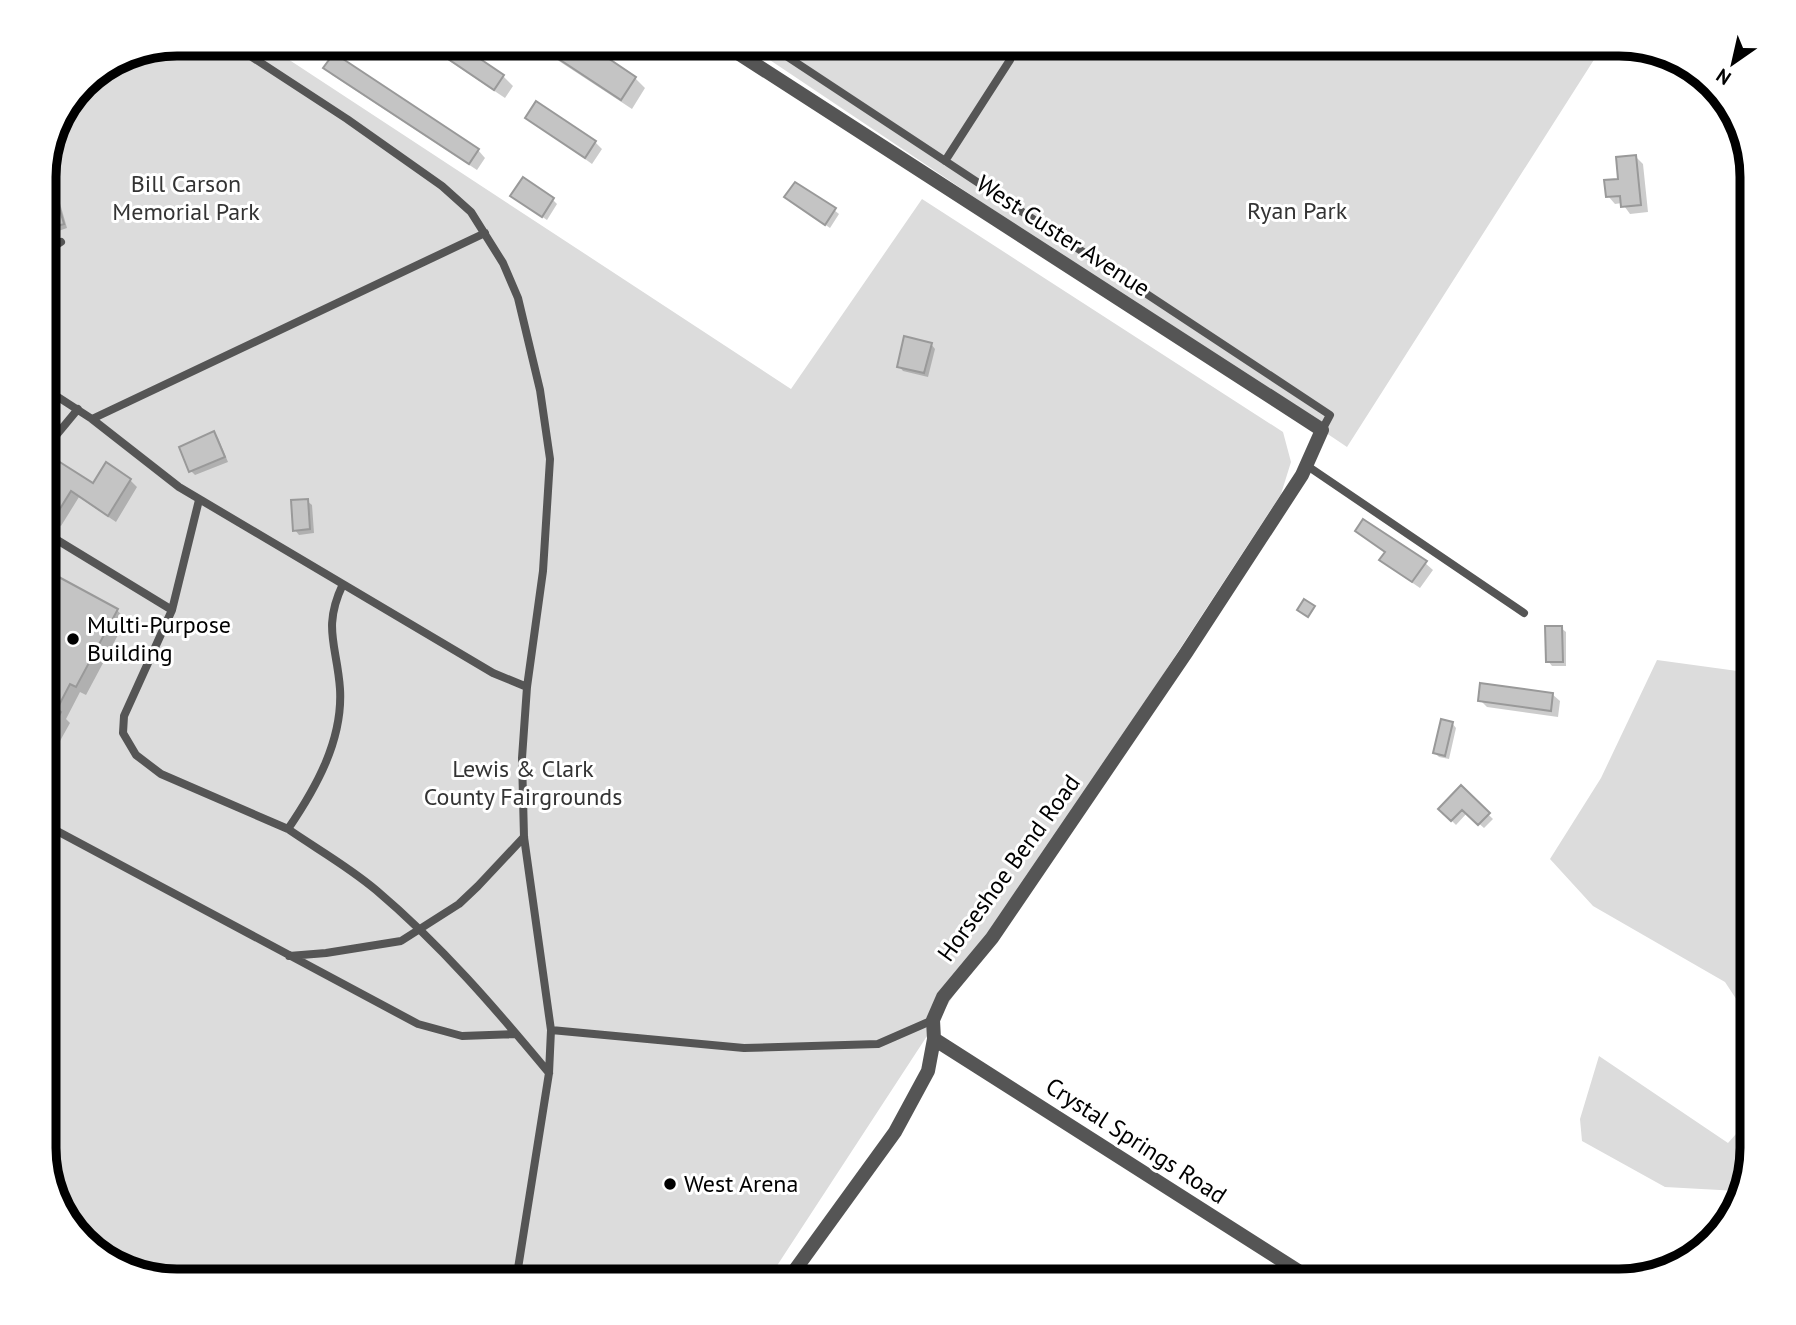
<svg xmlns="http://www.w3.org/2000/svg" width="1796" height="1325" viewBox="0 0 1796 1325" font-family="'PT Sans',sans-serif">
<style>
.green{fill:#dcdcdc}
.shadow{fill:#0003}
.building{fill:#c4c4c4;stroke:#999;stroke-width:2}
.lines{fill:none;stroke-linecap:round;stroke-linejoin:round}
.lane{stroke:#555;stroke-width:8}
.street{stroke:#555;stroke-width:14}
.poi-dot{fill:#000;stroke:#fff;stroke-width:2.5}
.labels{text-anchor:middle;stroke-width:6;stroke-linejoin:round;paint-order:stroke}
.park-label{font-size:24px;fill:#333;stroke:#fff}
.street-label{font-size:24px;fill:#000;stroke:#fff}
.poi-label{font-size:24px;fill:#000;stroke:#fff;text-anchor:start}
.rim{fill:none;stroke:#000;stroke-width:9}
</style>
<rect width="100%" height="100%" fill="#fff"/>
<!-- green -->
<path class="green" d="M 177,44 L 265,44 L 791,389 L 922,199 L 1283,432 L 1291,462 L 1281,494 L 767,1281 L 177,1281 L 96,1254 L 58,1207 L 44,1156 L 44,168 L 58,118 L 89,77 Z
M 746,44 L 1604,44 L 1347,447 Z
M 1657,660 L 1752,673 L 1752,1023 L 1725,982 L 1593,906 L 1550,859 L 1601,778 Z
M 1599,1056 L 1728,1143 L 1752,1116 L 1752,1148 L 1738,1191 L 1665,1187 L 1582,1141 L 1580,1119 Z"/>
<!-- shadow -->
<path class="shadow" d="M 424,44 L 455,44 L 503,76 L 513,86 L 505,98 Z
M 500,44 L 518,44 L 512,52 Z
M 533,44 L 584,44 L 635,78 L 645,88 L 632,109 Z
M 653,44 L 677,44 L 684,50 L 678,60 Z
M 325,68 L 478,150 L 485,158 L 477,170 L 332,75 Z
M 527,117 L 595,142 L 602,149 L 592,164 Z
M 1636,157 L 1643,164 L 1648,212 L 1630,214 L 1622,203 L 1615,204 L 1608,196 Z
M 52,188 L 57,193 L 67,228 L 44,236 L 44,191 Z
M 517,200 L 553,200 L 557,204 L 547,220 Z
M 791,201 L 834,210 L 839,214 L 830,228 Z
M 931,344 L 935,349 L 928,377 L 903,371 L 899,366 Z
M 214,433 L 218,438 L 228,462 L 195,475 L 191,471 Z
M 44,480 L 94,486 L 130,480 L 137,487 L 116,522 L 79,497 L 61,526 L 44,515 Z
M 307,501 L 312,505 L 314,533 L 299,535 L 295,530 Z
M 1357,531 L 1425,563 L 1433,570 L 1420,588 L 1389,567 L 1382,560 L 1386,553 Z
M 44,571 L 117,610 L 126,620 L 86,695 L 80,692 L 66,719 L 70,723 L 50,759 L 44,756 Z
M 1561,628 L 1566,632 L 1566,666 L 1552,666 L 1548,661 Z
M 1552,694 L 1560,701 L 1558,717 L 1487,707 L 1480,700 Z
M 1452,723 L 1456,728 L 1449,759 L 1439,757 L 1435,753 Z
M 1461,788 L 1493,819 L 1484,828 L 1467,813 L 1456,825 L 1440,809 Z"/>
<!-- building -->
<path class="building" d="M 426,44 L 458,44 L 504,75 L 494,90 Z
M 536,44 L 587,44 L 636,77 L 621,100 Z
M 334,53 L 479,149 L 469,164 L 323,68 Z
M 536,101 L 596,141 L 585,158 L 525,118 Z
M 1636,155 L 1641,205 L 1621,207 L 1620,196 L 1606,197 L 1604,180 L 1618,179 L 1616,157 Z
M 48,168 L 64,224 L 44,230 L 44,169 Z
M 523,177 L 554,198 L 542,217 L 510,196 Z
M 795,182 L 836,208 L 825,225 L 784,197 Z
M 904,336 L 932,343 L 924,373 L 897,367 Z
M 214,431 L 225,457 L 189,472 L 179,447 Z
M 55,459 L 93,483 L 106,462 L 131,479 L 108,516 L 71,491 L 53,520 L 44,514 L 44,477 Z
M 308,499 L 310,529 L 293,531 L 291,500 Z
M 1363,519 L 1427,561 L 1412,582 L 1379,560 L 1385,552 L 1355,531 Z
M 44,569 L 118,609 L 76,687 L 70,684 L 57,709 L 61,712 L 44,743 Z
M 1304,599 L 1315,606 L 1308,617 L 1297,610 Z
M 1545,626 L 1562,626 L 1563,662 L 1546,662 Z
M 1480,683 L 1553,693 L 1551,711 L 1478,701 Z
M 1441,719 L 1453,722 L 1445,756 L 1433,753 Z
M 1461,785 L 1490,813 L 1478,825 L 1462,810 L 1451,821 L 1438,809 Z"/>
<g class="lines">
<!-- lane -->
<path class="lane" d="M 232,44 L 347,119 L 442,186 L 471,212 L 503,263 L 518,298 L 540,390 L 550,459 L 543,571 L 527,687 L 522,758 L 524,837 L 551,1030 L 549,1073 L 516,1281
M 768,44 L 1330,415 L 1322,430
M 945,161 L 1010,60
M 44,253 L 61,242
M 44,388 L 92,419 L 485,233
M 92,419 L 179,487 L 493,673 L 527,687
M 44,450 L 78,409
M 1306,465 L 1524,613
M 44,532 L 172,610 L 199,500
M 343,584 C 322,628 337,645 340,689 C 343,740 316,788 288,829 C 317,849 349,867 376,890 C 441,945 495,1008 549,1073
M 172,610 L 124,716 L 123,733 L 136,755 L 161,774 L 288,829
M 44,824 L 418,1024 L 462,1036 L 516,1034
M 289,956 L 326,953 L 401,941 L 459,904 L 478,886 L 524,837
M 551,1030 L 744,1048 L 878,1044 L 933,1020"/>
<!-- street -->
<path class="street" d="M 724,44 L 1322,430 L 1302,475 L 1186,653 L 992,938 L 943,997 L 933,1020 L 934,1039 L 928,1071 L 895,1132 L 787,1281
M 934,1039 L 1314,1281"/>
</g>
<!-- markers -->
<g class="poi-dot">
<circle cx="73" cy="639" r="7"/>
<circle cx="670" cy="1184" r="7"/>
</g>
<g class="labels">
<!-- park labels -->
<g class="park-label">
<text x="186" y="192">Bill Carson<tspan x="186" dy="28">Memorial Park</tspan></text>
<text x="1297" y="219">Ryan Park</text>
<text x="523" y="777">Lewis &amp; Clark<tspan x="523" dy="28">County Fairgrounds</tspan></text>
</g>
<!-- street labels -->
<g class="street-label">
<text transform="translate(1063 236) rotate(33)" y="8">West Custer Avenue</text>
<text transform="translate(1009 868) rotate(-54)" y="8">Horseshoe Bend Road</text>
<text transform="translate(1136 1141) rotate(33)" y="8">Crystal Springs Road</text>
</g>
<!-- poi labels -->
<g class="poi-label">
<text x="87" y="633">Multi-Purpose<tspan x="87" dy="28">Building</tspan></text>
<text x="684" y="1192">West Arena</text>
</g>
</g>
<!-- crop -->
<path d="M0 0H1796V1325H0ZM177 56H1619A121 121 0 0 1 1740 177V1148A121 121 0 0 1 1619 1269H177A121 121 0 0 1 56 1148V177A121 121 0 0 1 177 56Z" fill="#fff" fill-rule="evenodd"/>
<path class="rim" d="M177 56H1619A121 121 0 0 1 1740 177V1148A121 121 0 0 1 1619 1269H177A121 121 0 0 1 56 1148V177A121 121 0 0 1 177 56Z"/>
<!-- north arrow -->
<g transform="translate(1733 63) rotate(214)" stroke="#ffffff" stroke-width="5" paint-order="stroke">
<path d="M0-5L12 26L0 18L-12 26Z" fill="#000000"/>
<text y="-10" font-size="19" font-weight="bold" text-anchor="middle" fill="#000000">N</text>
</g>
</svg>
